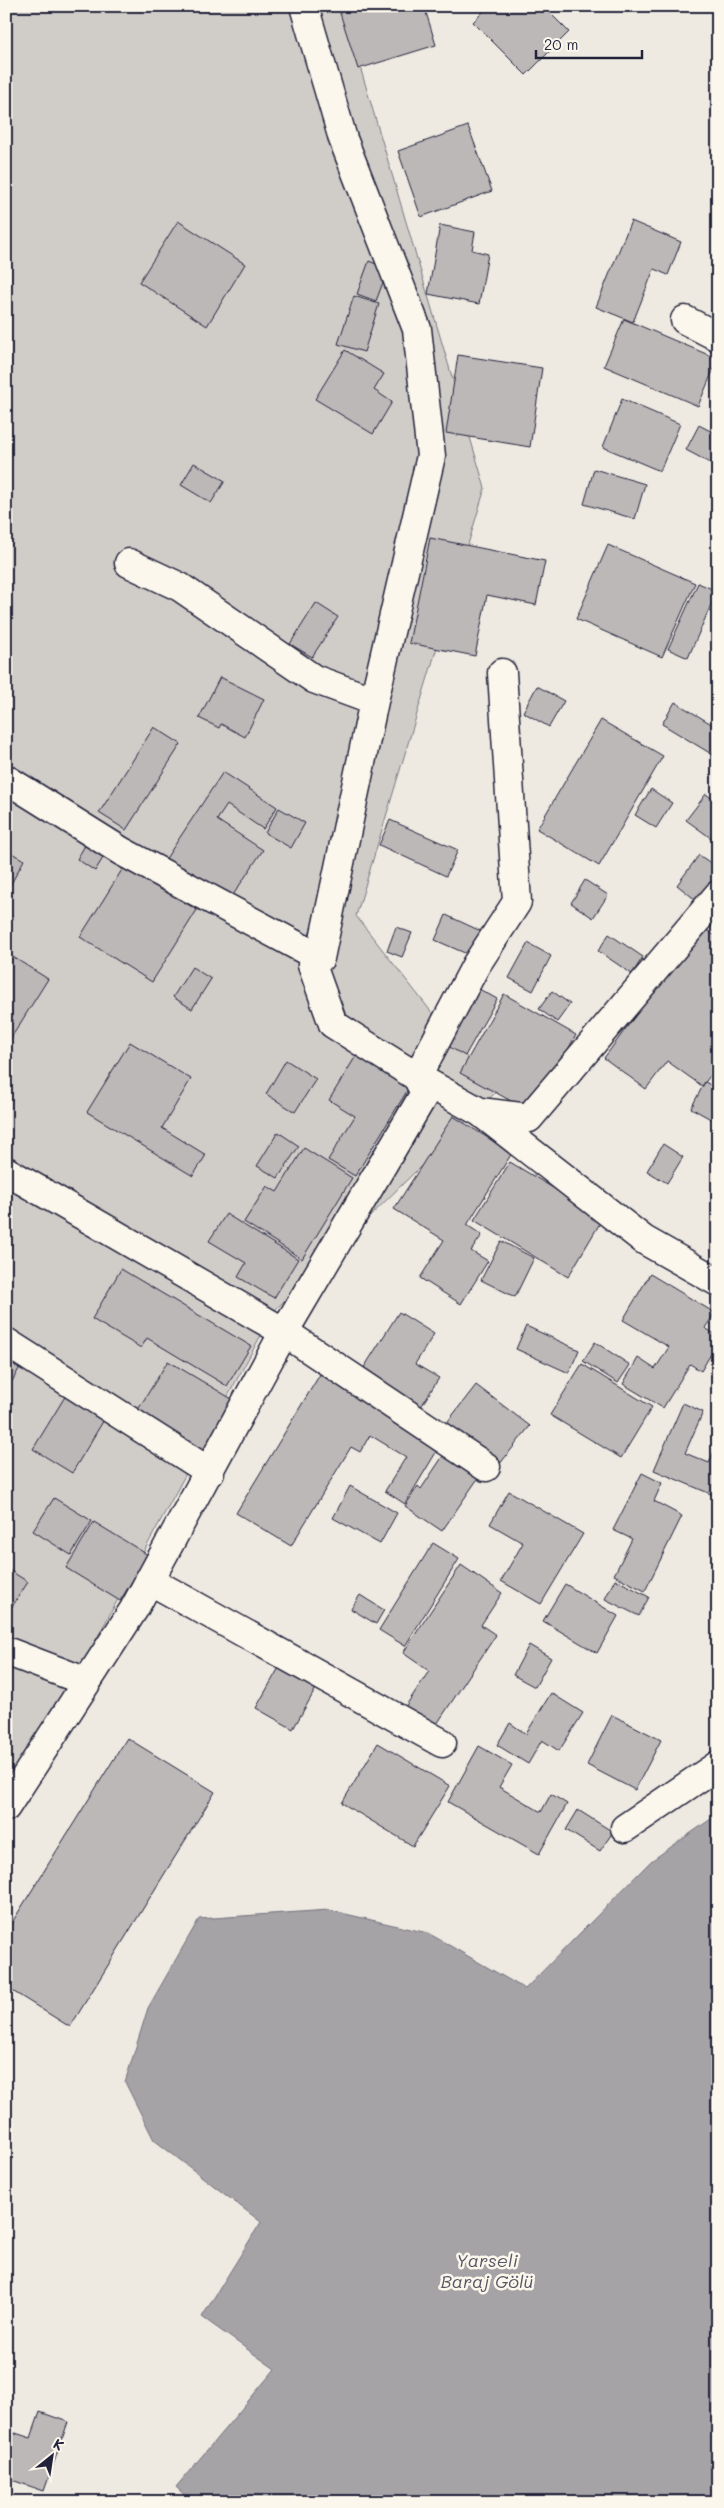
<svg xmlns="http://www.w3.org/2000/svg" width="724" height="2508" viewBox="0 0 724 2508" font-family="Mali,sans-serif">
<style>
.green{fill:#d0cdc9;stroke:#797882}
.water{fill:#a6a3a7;stroke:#716f7c}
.building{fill:#bcb8b8;stroke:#22223b}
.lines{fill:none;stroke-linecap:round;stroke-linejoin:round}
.minor-casing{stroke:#22223b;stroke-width:31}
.minor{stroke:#fbf7ec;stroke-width:28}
.labels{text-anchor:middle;stroke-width:5;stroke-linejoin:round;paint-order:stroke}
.water-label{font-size:18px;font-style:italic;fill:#575666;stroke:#fbf7ec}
</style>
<rect width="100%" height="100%" fill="#eeeae2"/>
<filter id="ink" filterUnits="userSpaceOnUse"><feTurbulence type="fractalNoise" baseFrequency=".02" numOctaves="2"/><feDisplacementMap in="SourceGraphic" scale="10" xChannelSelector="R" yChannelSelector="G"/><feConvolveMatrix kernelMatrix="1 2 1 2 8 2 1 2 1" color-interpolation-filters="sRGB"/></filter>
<g filter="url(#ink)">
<!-- green -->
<path class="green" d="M 6,6 L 342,6 L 485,488 L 356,916 L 495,1093 L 274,1311 L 6,1806 Z"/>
<!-- water -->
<path class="water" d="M 718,1814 L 718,2502 L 192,2502 L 176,2487 L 275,2369 L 202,2317 L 261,2222 L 154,2140 L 125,2082 L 148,2008 L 199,1919 L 328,1910 L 428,1933 L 525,1989 L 651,1861 Z"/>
<!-- building -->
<path class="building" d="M 342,6 L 424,6 L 436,45 L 358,69 L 338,7 Z
M 489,6 L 543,6 L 569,32 L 526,75 L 473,22 Z
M 468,126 L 492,191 L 421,217 L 398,151 Z
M 178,221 L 245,264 L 207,326 L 139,282 Z
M 631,221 L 681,242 L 668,275 L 654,269 L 633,322 L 596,307 Z
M 440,225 L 475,232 L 472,250 L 488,254 L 479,304 L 428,294 Z
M 369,261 L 388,269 L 376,301 L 357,294 Z
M 354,296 L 379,304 L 364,352 L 338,344 Z
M 624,319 L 718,359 L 698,406 L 604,366 Z
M 345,350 L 384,374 L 374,390 L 392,402 L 373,434 L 315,399 Z
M 458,355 L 542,368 L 530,447 L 446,433 Z
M 622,399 L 680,424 L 660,471 L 603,447 Z
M 699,425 L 718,435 L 718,467 L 686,450 Z
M 194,463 L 225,481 L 211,503 L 181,485 Z
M 594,469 L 645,484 L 635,519 L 584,504 Z
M 430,538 L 545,561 L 536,605 L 487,595 L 475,656 L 409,643 Z
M 608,545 L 695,583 L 662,657 L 576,619 Z
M 698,583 L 717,591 L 688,658 L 668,649 Z
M 316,603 L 338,617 L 312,657 L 290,644 Z
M 220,677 L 264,699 L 245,737 L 221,724 L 219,728 L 199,718 Z
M 537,686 L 564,701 L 549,727 L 523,712 Z
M 675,702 L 718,728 L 718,758 L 662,724 Z
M 601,720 L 663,756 L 599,866 L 537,829 Z
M 154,727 L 181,744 L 126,830 L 99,813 Z
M 223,772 L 277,807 L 263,829 L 227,805 L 217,820 L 263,850 L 229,901 L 165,860 Z
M 651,789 L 672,803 L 656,828 L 635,815 Z
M 706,794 L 718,803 L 718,829 L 711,838 L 686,820 Z
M 279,808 L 305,823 L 291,848 L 265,833 Z
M 390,820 L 458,850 L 446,876 L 379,845 Z
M 87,842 L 106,853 L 95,871 L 77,859 Z
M 6,850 L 24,860 L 6,893 Z
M 699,855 L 718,868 L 718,873 L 697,901 L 677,885 Z
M 125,865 L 197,910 L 152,982 L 80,937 Z
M 585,880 L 608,895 L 593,918 L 571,903 Z
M 446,915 L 485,933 L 474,957 L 435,940 Z
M 702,926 L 718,938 L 718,1066 L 702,1086 L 667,1061 L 646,1089 L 604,1058 Z
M 396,927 L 412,933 L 402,957 L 387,951 Z
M 609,934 L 643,957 L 632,974 L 598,951 Z
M 528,943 L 551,956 L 533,991 L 509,978 Z
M 13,957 L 48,979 L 6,1046 L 6,967 Z
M 192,967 L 211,979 L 192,1009 L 173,997 Z
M 472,985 L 497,999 L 465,1056 L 441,1042 Z
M 552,991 L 570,1004 L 557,1022 L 539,1009 Z
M 504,994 L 576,1035 L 533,1113 L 460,1073 Z
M 130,1042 L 191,1079 L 162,1128 L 206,1155 L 193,1176 L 87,1112 Z
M 359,1051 L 412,1083 L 355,1176 L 328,1160 L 355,1116 L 329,1100 Z
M 286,1060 L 316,1079 L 295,1112 L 266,1094 Z
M 705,1082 L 718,1089 L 718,1118 L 716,1122 L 691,1108 Z
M 453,1116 L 512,1153 L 467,1225 L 482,1235 L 471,1251 L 488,1261 L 461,1304 L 420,1278 L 444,1240 L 394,1209 Z
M 278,1132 L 299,1146 L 278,1178 L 257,1166 Z
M 663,1144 L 683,1157 L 667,1183 L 647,1171 Z
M 304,1148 L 352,1178 L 302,1259 L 244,1222 L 267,1186 L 277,1192 Z
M 510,1162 L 603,1218 L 568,1277 L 474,1220 Z
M 226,1214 L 298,1259 L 274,1298 L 238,1277 L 246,1263 L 209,1241 Z
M 501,1241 L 534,1258 L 515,1297 L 481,1280 Z
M 121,1269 L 251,1346 L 227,1386 L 147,1338 L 141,1348 L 92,1319 Z
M 650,1274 L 715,1313 L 705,1328 L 718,1336 L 718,1342 L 701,1371 L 690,1364 L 663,1408 L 623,1384 L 638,1358 L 655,1369 L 669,1347 L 623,1320 Z
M 399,1312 L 434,1334 L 415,1364 L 439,1378 L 417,1413 L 358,1377 Z
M 526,1326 L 579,1350 L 569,1373 L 516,1349 Z
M 595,1342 L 630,1365 L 618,1383 L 583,1361 Z
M 6,1350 L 24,1360 L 6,1392 Z
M 168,1361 L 237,1402 L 204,1458 L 134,1416 Z
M 582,1364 L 652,1407 L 621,1458 L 550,1415 Z
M 325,1366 L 444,1439 L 405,1504 L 385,1491 L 406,1457 L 370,1435 L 360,1452 L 351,1447 L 291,1546 L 236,1513 Z
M 476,1385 L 530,1426 L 495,1470 L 442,1429 Z
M 69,1390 L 108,1413 L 72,1473 L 33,1449 Z
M 683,1403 L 703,1412 L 685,1453 L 709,1463 L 718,1443 L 718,1497 L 654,1470 Z
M 449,1447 L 483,1471 L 442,1531 L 405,1506 L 418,1486 L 421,1489 Z
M 642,1473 L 662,1483 L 654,1501 L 682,1516 L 645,1591 L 614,1575 L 632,1539 L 613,1530 Z
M 350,1486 L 397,1513 L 380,1544 L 333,1518 Z
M 509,1491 L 583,1534 L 541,1604 L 501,1581 L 523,1543 L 490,1524 Z
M 54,1498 L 92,1521 L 71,1555 L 33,1531 Z
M 94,1522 L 148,1555 L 120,1601 L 66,1568 Z
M 433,1543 L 459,1559 L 405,1646 L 379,1630 Z
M 461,1565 L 502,1593 L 481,1625 L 496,1635 L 433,1730 L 403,1710 L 429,1671 L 403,1653 Z
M 6,1568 L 28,1582 L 6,1616 Z
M 615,1579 L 649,1597 L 639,1616 L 605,1599 Z
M 565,1584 L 618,1616 L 597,1653 L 543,1621 Z
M 360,1595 L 384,1610 L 376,1624 L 351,1609 Z
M 529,1645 L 551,1658 L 535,1687 L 513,1675 Z
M 281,1664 L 318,1685 L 293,1729 L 256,1708 Z
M 551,1693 L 583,1713 L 559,1751 L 542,1740 L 528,1764 L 497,1745 L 510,1723 L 526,1734 Z
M 612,1715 L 661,1740 L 635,1790 L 587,1765 Z
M 127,1738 L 215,1792 L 70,2027 L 6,1987 L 6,1932 Z
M 378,1743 L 450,1786 L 413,1846 L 342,1803 Z
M 479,1746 L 512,1765 L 499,1787 L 541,1812 L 551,1794 L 567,1804 L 539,1854 L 448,1802 Z
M 578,1810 L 613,1832 L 600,1851 L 566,1830 Z
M 40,2412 L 68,2422 L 44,2491 L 6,2478 L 6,2430 L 31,2438 Z"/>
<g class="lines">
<defs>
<path id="minor" d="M 685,320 L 718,337
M 129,563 L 180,587 L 314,679 L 374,701
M 502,673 L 517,902 L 476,965 L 417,1077 L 480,1112 L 529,1118 L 718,895
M 6,779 L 121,851 L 320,958
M 480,1112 L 644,1240 L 718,1282
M 6,1171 L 284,1332 L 486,1467
M 6,1342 L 210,1472
M 149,1580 L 442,1743
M 6,1651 L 87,1682
M 6,1807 L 134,1609 L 284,1332 L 425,1093 L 417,1077 L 333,1024 L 312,965 L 320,958 L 374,701 L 431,456 L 417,329 L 343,139 L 304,6
M 625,1828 L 718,1765"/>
</defs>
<!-- minor casing -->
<use href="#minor" class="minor-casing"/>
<!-- minor -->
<use href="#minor" class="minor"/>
</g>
</g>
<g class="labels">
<!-- water labels -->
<g class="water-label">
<text x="487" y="2267">Yarseli<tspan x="487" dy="21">Baraj Gölü</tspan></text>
</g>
</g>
<!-- margin -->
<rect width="724" height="2508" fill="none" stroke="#fbf7ec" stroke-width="25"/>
<rect x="12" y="12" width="699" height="2483" fill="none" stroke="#22223b" stroke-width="2" filter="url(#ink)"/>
<!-- north arrow -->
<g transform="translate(52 2456) rotate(30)" stroke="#fbf7ec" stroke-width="4" paint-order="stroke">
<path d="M0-4L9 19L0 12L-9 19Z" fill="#22223b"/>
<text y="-8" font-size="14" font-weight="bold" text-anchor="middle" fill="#22223b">K</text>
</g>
<!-- scale -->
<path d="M536 50v8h106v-8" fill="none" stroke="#22223b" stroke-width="2.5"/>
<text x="544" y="50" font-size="15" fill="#22223b" stroke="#fbf7ec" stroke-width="4" paint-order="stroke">20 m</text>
</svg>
